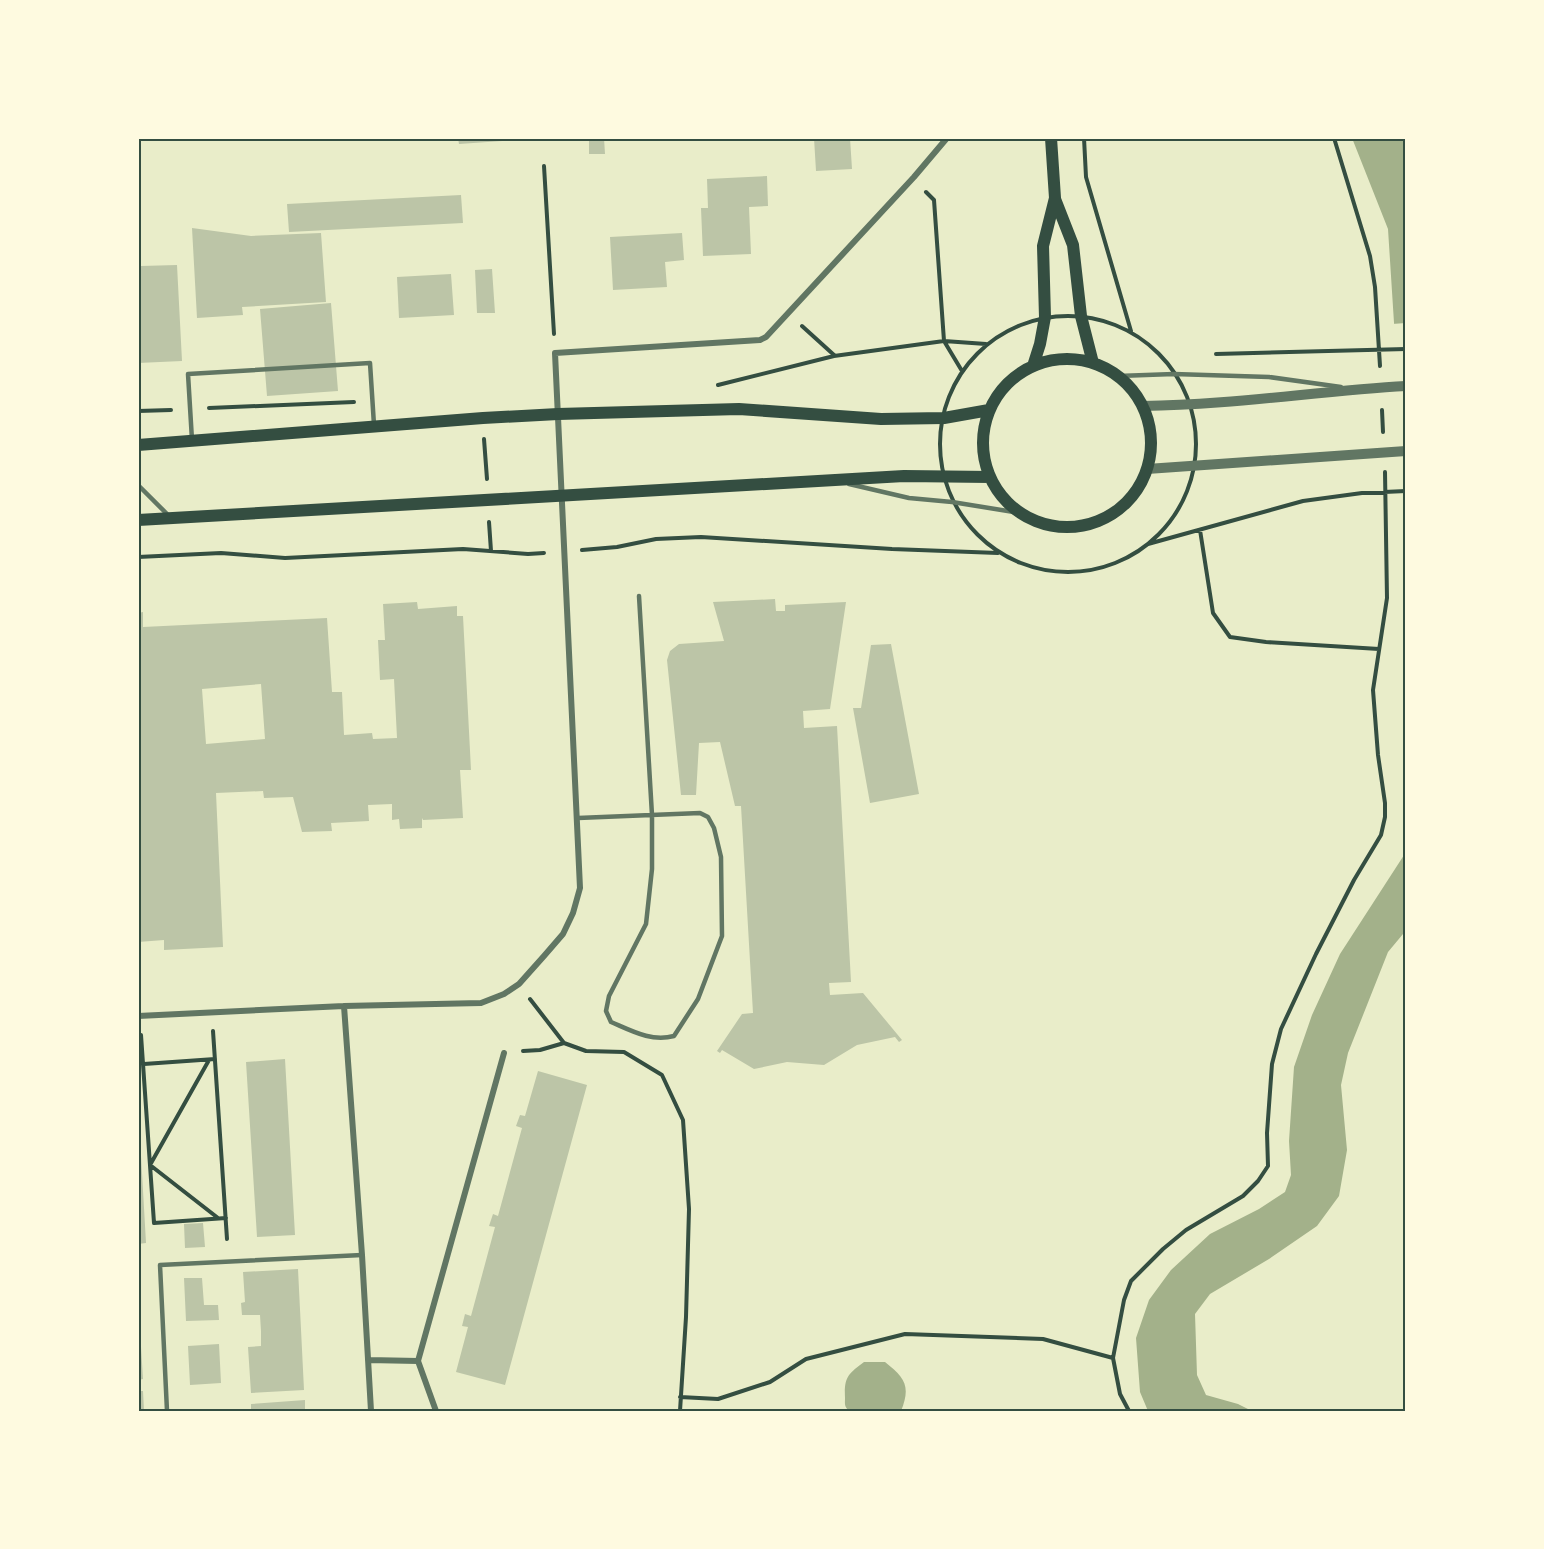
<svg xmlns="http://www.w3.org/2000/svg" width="1544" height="1549" viewBox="0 0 1544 1549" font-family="Manrope,sans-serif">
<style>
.water{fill:#a3b18a}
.pier{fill:#e9edc9}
.building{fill:#bcc5a7;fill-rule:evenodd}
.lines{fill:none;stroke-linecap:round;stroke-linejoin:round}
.path{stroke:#344e41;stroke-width:4}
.service{stroke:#617663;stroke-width:4.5}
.minor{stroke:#617663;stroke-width:6}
.tertiary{stroke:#617663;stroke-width:10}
.secondary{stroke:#344e41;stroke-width:12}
.neatline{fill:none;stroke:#344e41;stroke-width:2}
</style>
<rect width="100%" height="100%" fill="#e9edc9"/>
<!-- water -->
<path class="water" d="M 1352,138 L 1406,138 L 1406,510 L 1388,229 Z
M 1406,852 L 1406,934 L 1403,934 L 1388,952 L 1348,1053 L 1341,1085 L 1347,1150 L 1339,1196 L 1317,1226 L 1269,1259 L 1210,1294 L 1195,1314 L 1197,1375 L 1206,1395 L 1238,1404 L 1252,1411 L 1148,1411 L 1140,1392 L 1136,1338 L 1149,1300 L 1171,1270 L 1210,1234 L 1259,1209 L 1285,1192 L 1291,1175 L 1289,1141 L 1294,1067 L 1312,1015 L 1340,954 Z
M 864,1362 L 885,1362 C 905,1378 911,1386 901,1411 L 849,1411 C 844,1406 845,1404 845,1398 C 844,1377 848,1374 864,1362 Z"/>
<!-- pier -->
<path class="pier" d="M 1406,323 L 1406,512 L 1403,510 L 1392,324 Z"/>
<!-- building -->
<path class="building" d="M 458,138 L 502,138 L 502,141 L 459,144 Z
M 589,138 L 604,138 L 605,154 L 589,154 Z
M 814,138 L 850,138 L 852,169 L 816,171 Z
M 767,176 L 768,206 L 749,207 L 751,254 L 703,256 L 701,208 L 708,208 L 707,179 Z
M 461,195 L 463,223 L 289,232 L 287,204 Z
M 192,228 L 251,236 L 321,233 L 326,302 L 242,307 L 243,315 L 197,318 Z
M 682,233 L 684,260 L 665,262 L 667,287 L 613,290 L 610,237 Z
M 138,264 L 140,264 L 141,266 L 177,265 L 182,361 L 138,363 Z
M 492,269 L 495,313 L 477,313 L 475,270 Z
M 451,274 L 454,315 L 399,318 L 397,277 Z
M 331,303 L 338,391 L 267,396 L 260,309 Z
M 775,599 L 776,611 L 785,611 L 785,605 L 846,602 L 830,709 L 803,711 L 804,728 L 837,726 L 851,982 L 829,983 L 830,995 L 863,993 L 902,1040 L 899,1042 L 895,1037 L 857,1045 L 824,1065 L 787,1062 L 754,1069 L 722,1050 L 720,1053 L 717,1051 L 742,1014 L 753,1013 L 741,806 L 735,806 L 720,742 L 699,743 L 696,795 L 681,795 L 667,660 L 670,651 L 679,644 L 724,641 L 713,602 Z
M 417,602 L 418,609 L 457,606 L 457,616 L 463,616 L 471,770 L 460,770 L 463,818 L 423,820 L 422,818 L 422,828 L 400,829 L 399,819 L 392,820 L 392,804 L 368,805 L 369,821 L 331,823 L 332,831 L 302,832 L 293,797 L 264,798 L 263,791 L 216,793 L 223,947 L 164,950 L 164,940 L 138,942 L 138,613 L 143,612 L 143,627 L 327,618 L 332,692 L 342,692 L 344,735 L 372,733 L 373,739 L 397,738 L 394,679 L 380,680 L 378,640 L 385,640 L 383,604 ZM 261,684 L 265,739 L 206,744 L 202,689 Z
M 891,644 L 919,794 L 870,803 L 853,708 L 861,708 L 871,645 Z
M 285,1059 L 295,1235 L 257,1237 L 246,1062 Z
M 538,1071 L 587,1085 L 505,1385 L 456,1372 L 468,1327 L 462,1326 L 465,1314 L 471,1316 L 495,1227 L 489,1226 L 493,1214 L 498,1216 L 522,1128 L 516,1126 L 520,1115 L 525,1116 Z
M 138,1138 L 140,1138 L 146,1243 L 138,1244 Z
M 203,1223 L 205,1247 L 185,1248 L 184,1224 Z
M 298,1269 L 304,1390 L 251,1393 L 248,1347 L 261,1346 L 261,1331 L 260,1315 L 242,1315 L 241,1303 L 245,1302 L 243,1272 Z
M 184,1278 L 202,1278 L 204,1305 L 218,1305 L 219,1320 L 186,1321 Z
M 138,1331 L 140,1331 L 143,1379 L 138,1380 Z
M 219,1344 L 221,1383 L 190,1385 L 188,1346 Z
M 138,1391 L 143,1391 L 144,1411 L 138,1411 Z
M 305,1400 L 305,1411 L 251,1411 L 251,1404 Z"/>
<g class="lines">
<!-- path -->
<path class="path" d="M 1084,138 L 1086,177 L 1131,331
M 1334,138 L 1370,256 L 1375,287 L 1380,366
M 544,166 L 554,334
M 926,192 L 934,200 L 944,341 L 962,371
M940 444a128 128 0 1 1 256 0a128 128 0 1 1-256 0Z
M 802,326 L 834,355
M 1216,354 L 1406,349
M 718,385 L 834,356 L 944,341 L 986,344
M 209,408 L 354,402
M 1382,410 L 1383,432
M 138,411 L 171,410
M 484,439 L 487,479
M 489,522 L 491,551
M 1200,530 L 1213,613 L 1230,637 L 1266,642 L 1379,649
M 1148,544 L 1303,501 L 1362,493 L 1406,491
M 582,550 L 617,547 L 656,539 L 701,537 L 892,549 L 998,553
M 138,557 L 221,553 L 285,558 L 463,549 L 528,554 L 544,553
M 530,999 L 564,1043 L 586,1051 L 624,1052 L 662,1075 L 683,1120 L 689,1209 L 686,1317 L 680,1411
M 213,1031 L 227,1239
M 141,1035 L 154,1223 L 226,1218
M 523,1051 L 540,1050 L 564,1043
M 209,1060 L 150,1165 L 218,1218
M 144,1064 L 215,1059
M 680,1397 L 718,1399 L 770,1382 L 806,1359 L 905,1334 L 1043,1339 L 1113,1358
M 1129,1411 L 1120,1394 L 1113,1358 L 1124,1300 L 1131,1281 L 1163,1249 L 1186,1230 L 1243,1196 L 1258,1181 L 1268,1166 L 1267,1133 L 1272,1064 L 1281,1029 L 1316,954 L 1354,880 L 1381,835 L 1385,817 L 1385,803 L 1378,755 L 1373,690 L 1387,598 L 1385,472"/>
<!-- service -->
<path class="service" d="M 1118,376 L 1174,374 L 1269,377 L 1341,387
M 192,440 L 188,374 L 370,363 L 374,425
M 849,484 L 909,498 L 952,502 L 1020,513
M 138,485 L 168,515
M 578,818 L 700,813 L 708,817 L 714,828 L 721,857 L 722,936 L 698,999 L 674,1036 C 651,1042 632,1031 611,1022 L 606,1011 L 609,996 L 646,924 L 652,869 L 652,815 L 639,596
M 167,1411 L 160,1265 L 362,1255"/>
<!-- minor -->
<path class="minor" d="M 344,1006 L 362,1255 L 371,1411
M 138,1016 L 344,1006 L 481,1003 L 504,994 L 519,984 L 544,956 L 563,934 L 573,913 L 580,888 L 555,353 L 760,340 L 766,337 L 914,177 L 947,138
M 368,1360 L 418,1361 L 504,1053
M 418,1361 L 436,1411"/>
<!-- tertiary -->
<path class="tertiary" d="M 1143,406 C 1231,405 1318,391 1406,386
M 1147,469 L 1406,451"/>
<!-- secondary -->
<path class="secondary" d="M 1055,199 L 1073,245 L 1081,316 L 1093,363
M983 443a84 84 0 1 1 168 0a84 84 0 1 1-168 0Z
M 1033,366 L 1040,344 L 1045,317 L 1043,246 L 1055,198 L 1051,138
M 138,445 L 483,418 L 558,414 L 739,409 L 881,419 L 944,418 L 989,410
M 138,520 L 904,476 L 990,477"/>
</g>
<!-- border -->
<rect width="1544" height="1549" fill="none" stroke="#fefae0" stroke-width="279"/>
<rect x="140" y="140" width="1264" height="1270" class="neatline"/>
</svg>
